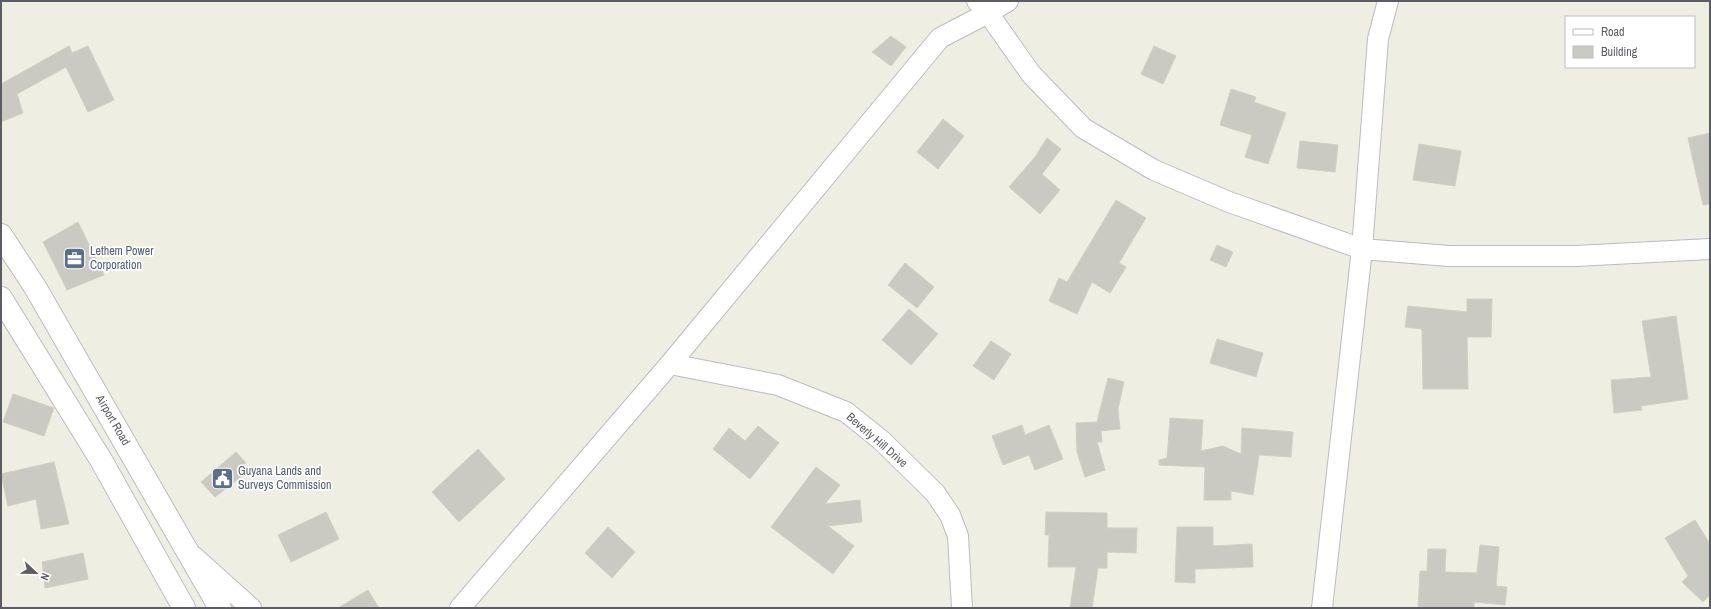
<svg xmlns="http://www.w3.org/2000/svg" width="1711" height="609" viewBox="0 0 1711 609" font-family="'Archivo Narrow',sans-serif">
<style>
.building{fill:#cbcac2;stroke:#d3d0c1}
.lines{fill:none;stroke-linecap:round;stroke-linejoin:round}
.minor-casing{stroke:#babcc2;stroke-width:22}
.tertiary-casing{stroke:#babcc2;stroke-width:24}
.minor{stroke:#fff;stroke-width:20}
.tertiary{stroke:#fff;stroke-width:22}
.labels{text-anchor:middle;stroke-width:3.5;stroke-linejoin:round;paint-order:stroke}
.service-label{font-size:12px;fill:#4e5e75;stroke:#fff;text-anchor:start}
.street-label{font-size:12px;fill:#5b5d64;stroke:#fff}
</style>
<rect width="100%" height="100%" fill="#eeeee3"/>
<!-- building -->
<path class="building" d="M 891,36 L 906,47 L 891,66 L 872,52 Z
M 69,46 L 72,53 L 88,46 L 114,100 L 88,112 L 66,67 L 17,94 L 23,113 L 1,122 L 1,84 Z
M 1154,46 L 1176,56 L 1163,84 L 1141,74 Z
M 1231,89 L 1256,97 L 1254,102 L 1286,113 L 1268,164 L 1245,157 L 1252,135 L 1220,125 Z
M 943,119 L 964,136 L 938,169 L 917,152 Z
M 1710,133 L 1710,204 L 1703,205 L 1688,138 Z
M 1047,138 L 1061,149 L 1042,174 L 1060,190 L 1040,214 L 1009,187 L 1035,157 Z
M 1300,141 L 1338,145 L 1335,172 L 1297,168 Z
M 1419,144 L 1461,151 L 1455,186 L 1413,180 Z
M 1116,200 L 1146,218 L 1119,263 L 1126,267 L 1110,293 L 1092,282 L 1077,314 L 1049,301 L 1059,278 L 1067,282 Z
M 78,222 L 104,275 L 67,290 L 43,242 Z
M 1217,245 L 1233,252 L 1226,267 L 1210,260 Z
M 905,263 L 934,287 L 917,308 L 888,285 Z
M 1467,299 L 1492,299 L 1491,337 L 1467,337 L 1468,389 L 1423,389 L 1422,329 L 1405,327 L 1408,306 L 1467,312 Z
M 909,309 L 938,334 L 911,365 L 882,340 Z
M 1676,316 L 1688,399 L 1641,406 L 1642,410 L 1614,413 L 1611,380 L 1651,377 L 1642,321 Z
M 1217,339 L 1263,353 L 1256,377 L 1210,363 Z
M 991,341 L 1011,354 L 994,380 L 973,366 Z
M 1108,378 L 1124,382 L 1118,409 L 1120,429 L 1101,431 L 1102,442 L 1097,442 L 1105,470 L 1085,477 L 1077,452 L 1076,423 L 1097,422 Z
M 13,394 L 54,408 L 44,436 L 3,422 Z
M 1170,418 L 1203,420 L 1201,451 L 1223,446 L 1241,454 L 1242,428 L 1293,432 L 1291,457 L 1259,455 L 1253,495 L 1231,491 L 1231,500 L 1204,500 L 1205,467 L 1159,465 L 1159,460 L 1167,458 Z
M 1022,425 L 1025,435 L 1049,425 L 1063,459 L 1035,470 L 1029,455 L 1003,465 L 992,436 Z
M 758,426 L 779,443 L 750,479 L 713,449 L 729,428 L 745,441 Z
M 478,449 L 505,479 L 459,522 L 432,492 Z
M 236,452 L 246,463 L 241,467 L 245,474 L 215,497 L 201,482 Z
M 54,462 L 69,524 L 41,529 L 36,499 L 8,506 L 1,474 Z
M 816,467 L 840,485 L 825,504 L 860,500 L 862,522 L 828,526 L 854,546 L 833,574 L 771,527 Z
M 326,512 L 339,539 L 291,562 L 278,535 Z
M 1046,512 L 1107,513 L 1107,528 L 1137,528 L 1136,553 L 1107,552 L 1107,568 L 1098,568 L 1092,608 L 1070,608 L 1076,567 L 1048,567 L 1049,535 L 1045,535 Z
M 1695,520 L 1710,544 L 1710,595 L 1703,602 L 1682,582 L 1688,576 L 1665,538 Z
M 608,527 L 635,552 L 612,578 L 585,553 Z
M 1177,527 L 1213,527 L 1213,546 L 1252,544 L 1253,567 L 1195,569 L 1195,583 L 1175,582 Z
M 1480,545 L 1499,547 L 1496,586 L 1507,587 L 1505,605 L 1474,602 L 1474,608 L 1418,608 L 1420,571 L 1427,571 L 1428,549 L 1446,549 L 1445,572 L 1477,573 Z
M 83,553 L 88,579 L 45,588 L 42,562 Z
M 368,590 L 379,608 L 338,608 Z"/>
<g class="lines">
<defs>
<path id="minor" d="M 977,1 L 988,13 L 1008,1
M 670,364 L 778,385 L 846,412 L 881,440 L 935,493 L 950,515 L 958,536 L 962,608
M 193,556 L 251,608
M 460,608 L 670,364 L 940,38 L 988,13 L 1031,74 L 1083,128 L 1154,170 L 1229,202 L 1362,249 L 1449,256 L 1576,256 L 1710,249
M 1322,608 L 1362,249 L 1378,39 L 1388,1"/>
<path id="tertiary" d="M 1,235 L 35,287 L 220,608
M 1,298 L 101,460 L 184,608"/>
</defs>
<!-- minor casing -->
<use href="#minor" class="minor-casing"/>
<!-- tertiary casing -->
<use href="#tertiary" class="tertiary-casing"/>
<!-- minor -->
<use href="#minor" class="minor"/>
<!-- tertiary -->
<use href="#tertiary" class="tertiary"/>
</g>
<!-- icons -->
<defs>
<symbol id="office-square" viewBox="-11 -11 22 22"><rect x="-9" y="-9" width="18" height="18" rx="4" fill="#5c6f8a" stroke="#fff"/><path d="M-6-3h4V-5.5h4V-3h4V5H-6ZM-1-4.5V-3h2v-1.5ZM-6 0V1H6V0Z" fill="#fff"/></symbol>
<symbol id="civic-square" viewBox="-11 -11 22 22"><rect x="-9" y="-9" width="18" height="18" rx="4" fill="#5c6f8a" stroke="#fff"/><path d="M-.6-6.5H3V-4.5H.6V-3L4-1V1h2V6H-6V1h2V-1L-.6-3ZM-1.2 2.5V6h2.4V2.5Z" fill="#fff"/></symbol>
</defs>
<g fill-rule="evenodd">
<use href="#office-square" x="62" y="246" width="25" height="25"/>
<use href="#civic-square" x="210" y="466" width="25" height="25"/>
</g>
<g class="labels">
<!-- service labels -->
<g class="service-label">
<text x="90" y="255">Lethem Power<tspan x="90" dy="14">Corporation</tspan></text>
<text x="238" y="475">Guyana Lands and<tspan x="238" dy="14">Surveys Commission</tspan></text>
</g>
<!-- street labels -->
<g class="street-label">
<text transform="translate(113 420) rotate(60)" y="4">Airport Road</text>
<text transform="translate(877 440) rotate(41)" y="4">Beverly Hill Drive</text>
</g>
</g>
<!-- border -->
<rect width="1711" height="609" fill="none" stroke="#5b5d64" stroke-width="4"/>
<!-- legend -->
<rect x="1565" y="16" width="130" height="52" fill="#ffffff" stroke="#bdbec1"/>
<rect x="1573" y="29" width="20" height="6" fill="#ffffff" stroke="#bdbec1"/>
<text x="1601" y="36" font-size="12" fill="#5b5d64">Road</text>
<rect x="1573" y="46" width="20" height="12" fill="#cbcac2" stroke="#bdbec1"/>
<text x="1601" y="56" font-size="12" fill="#5b5d64">Building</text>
<!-- north arrow -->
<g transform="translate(36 573) rotate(112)" stroke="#ffffff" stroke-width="3" paint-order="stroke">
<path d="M0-3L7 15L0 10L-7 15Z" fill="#5b5d64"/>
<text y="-6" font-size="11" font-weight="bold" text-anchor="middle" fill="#5b5d64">N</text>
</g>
</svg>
